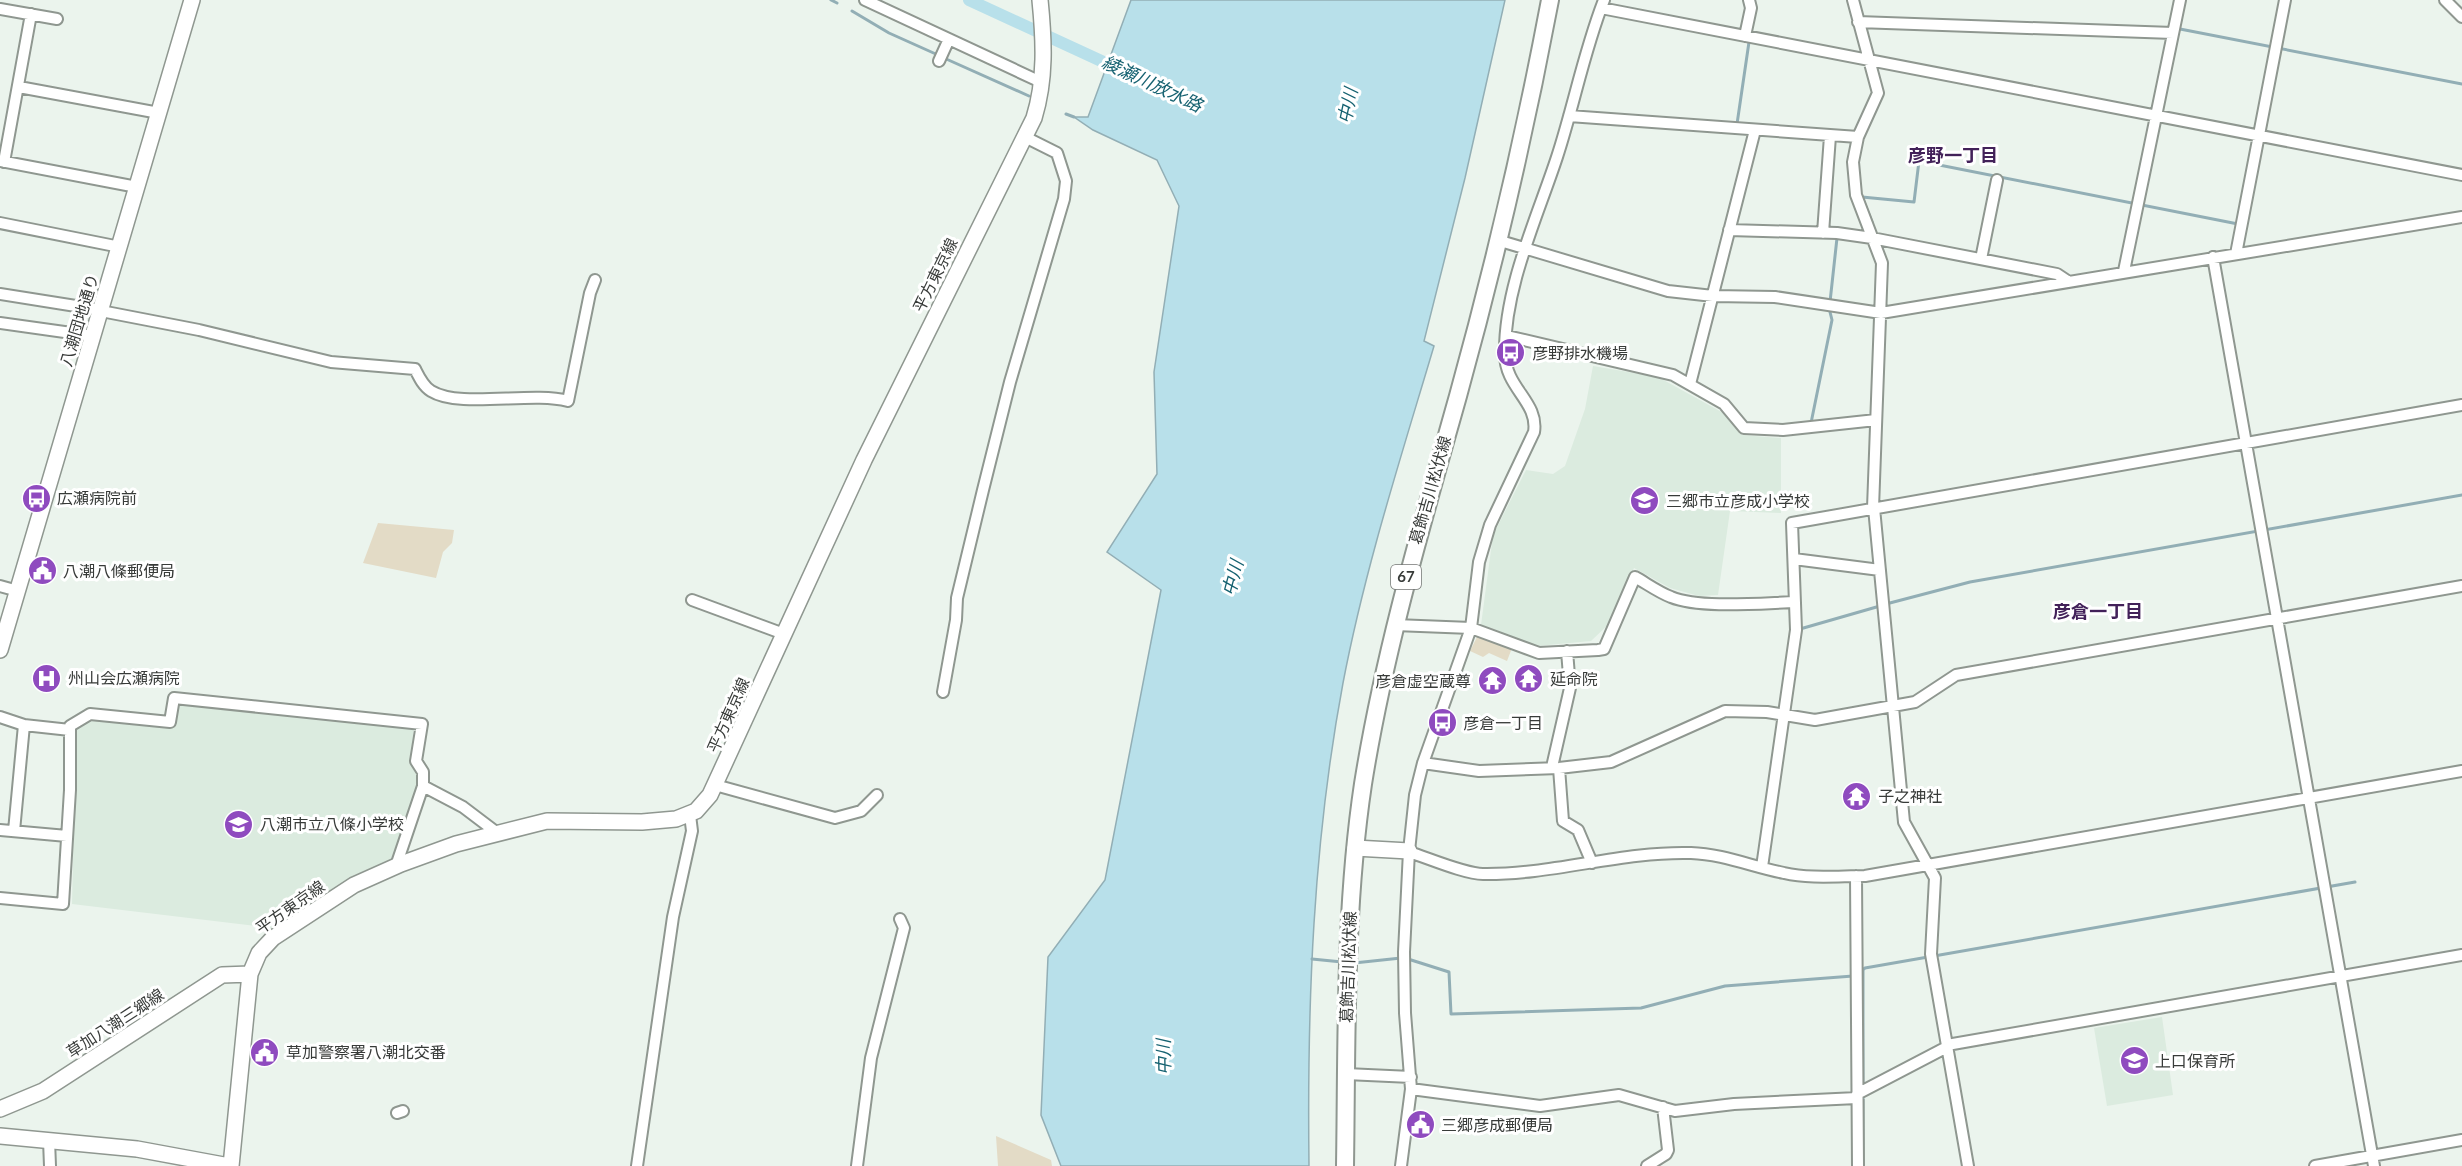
<svg xmlns="http://www.w3.org/2000/svg" width="2462" height="1166" viewBox="0 0 2462 1166" font-family="Lato,'Noto Sans JP',sans-serif">
<style>
.built{fill:#dbebdf}
.green{fill:#e3dbc6}
.water{fill:#b8e0ea;stroke:#92aeb5;stroke-width:1.5}
.lines{fill:none;stroke-linecap:round;stroke-linejoin:round}
.stream{stroke:#92aeb5;stroke-width:3}
.canal{stroke:#b8e0ea;stroke-width:12}
.street-casing{stroke:#8f9790;stroke-width:14}
.secondary-casing{stroke:#8f9790;stroke-width:18}
.primary-casing{stroke:#8f9790;stroke-width:20}
.street{stroke:#fff;stroke-width:10}
.secondary{stroke:#fff;stroke-width:15}
.primary{stroke:#fff;stroke-width:16}
.labels{text-anchor:middle;stroke-width:6;stroke-linejoin:round;paint-order:stroke}
.shield{fill:#fff;stroke:#747674;stroke-width:1.5}
.shield-label{font-size:15px;font-weight:bold;fill:#383b39}
.street-label{font-size:16px;fill:#383b39;stroke:#fff}
.poi-label{font-size:16px;fill:#383b39;stroke:#fff;text-anchor:start}
.water-label{font-size:18px;font-style:italic;fill:#166271;stroke:#fff}
.neighbourhood-label{font-size:18px;font-weight:bold;fill:#422159;stroke:#fff}
</style>
<rect width="100%" height="100%" fill="#ebf4ed"/>
<!-- built -->
<path class="built" d="M 1593,366 L 1658,377 L 1727,415 L 1742,435 L 1781,438 L 1781,513 L 1730,511 L 1718,595 L 1699,596 L 1670,588 L 1634,568 L 1611,622 L 1591,641 L 1537,646 L 1481,625 L 1493,535 L 1526,470 L 1553,474 L 1565,466 L 1585,409 Z
M 179,705 L 414,727 L 410,762 L 419,780 L 391,860 L 354,875 L 273,928 L 72,904 L 76,730 L 93,718 L 174,725 Z
M 2162,1017 L 2173,1095 L 2107,1106 L 2094,1028 Z"/>
<!-- green -->
<path class="green" d="M 378,523 L 454,530 L 452,543 L 443,552 L 436,578 L 363,563 Z
M 1478,635 L 1512,648 L 1507,661 L 1489,653 L 1483,657 L 1470,651 Z
M 996,1136 L 1051,1160 L 1052,1166 L 998,1166 Z"/>
<!-- water -->
<path class="water" d="M 1131,0 L 1505,0 L 1465,178 L 1424,341 L 1434,346 C 1401,457 1365,568 1343,683 C 1313,843 1307,1003 1309,1166 L 1061,1166 L 1041,1115 L 1048,957 L 1105,880 L 1161,590 L 1107,552 L 1157,474 L 1154,372 L 1179,206 L 1157,160 L 1093,130 L 1074,117 L 1088,117 Z"/>
<g class="lines">
<!-- stream -->
<path class="stream" d="M 831,0 L 837,3
M 852,11 L 889,33 L 938,55
M 2180,29 L 2462,84
M 944,58 L 1029,96
M 1066,114 L 1074,117
M 1737,124 L 1749,42
M 1872,222 L 1862,197 L 1914,202 L 1919,161 L 2238,224
M 1830,302 L 1837,238
M 1811,423 L 1832,320 L 1829,308
M 1886,604 L 1970,582 L 2462,495
M 1800,629 L 1880,606
M 1934,956 L 2355,882
M 1312,959 L 1342,962
M 1408,959 L 1449,972 L 1451,1014 L 1641,1008 L 1725,986 L 1853,976
M 1354,963 L 1401,958
M 1863,970 L 1863,1088
M 1859,973 L 1865,968 L 1928,957
M 1863,1095 L 1863,1166"/>
<!-- canal -->
<path class="canal" d="M 969,0 L 1123,71"/>
<defs>
<path id="street" d="M 865,0 L 1043,83
M 1853,0 L 1878,93 L 1858,137 L 1853,162 L 1856,195 L 1882,263 L 1873,508
M 2445,0 L 2462,17
M 1601,8 L 2462,175
M 0,9 L 57,19
M 1858,22 L 2173,33
M 1745,36 L 1751,8 L 1749,0
M 939,61 L 949,39
M 19,87 L 159,113
M 1569,116 L 1858,137
M 0,161 L 137,187
M 4,162 L 31,14
M 0,223 L 120,247
M 1729,230 L 1837,233 L 1872,238 L 2057,274 L 2069,282
M 1823,233 L 1830,136
M 1497,240 L 1668,291 L 1713,296 L 1775,297 L 1881,313 L 2462,217
M 2236,254 L 2285,0
M 2213,257 L 2374,1166
M 1981,259 L 1997,180
M 2124,271 L 2180,0
M 0,294 L 101,310
M 101,311 L 199,330 L 331,362 L 415,369 C 419,377 423,386 431,391 C 460,409 531,391 568,401 L 590,293 L 595,280
M 0,323 L 93,336
M 1507,336 L 1673,375 L 1724,404 L 1744,428 L 1783,430 L 1876,420
M 1690,384 L 1755,130
M 1874,508 L 1904,822 L 1935,878 L 1931,954 L 1968,1166
M 1794,559 L 1880,570
M 0,586 L 18,591
M 692,600 L 784,634
M 1395,625 L 1471,628 L 1539,653 L 1598,650 L 1604,649 L 1635,577 C 1646,583 1658,592 1671,597 C 1700,609 1762,603 1795,602
M 943,692 L 956,620 L 957,598 L 983,490 L 1010,382 L 1064,199 L 1066,181 L 1057,153 L 1025,137
M 0,717 L 24,725 L 70,730
M 1423,763 L 1479,771 L 1559,768 L 1611,762 L 1725,711 L 1767,712 L 1815,720 L 1915,702 L 1956,675 L 2462,586
M 1552,767 L 1570,688 L 1567,651
M 1559,768 L 1563,821 L 1578,830 L 1592,863
M 715,785 L 835,818 L 861,811 L 877,795
M 423,786 L 463,807 L 496,832
M 0,830 L 67,836
M 14,831 L 24,725
M 1409,852 C 1428,858 1465,874 1483,874 C 1553,875 1621,851 1691,853 C 1723,854 1753,867 1784,873 C 1810,879 1838,876 1865,876 L 2462,771
M 1762,867 L 1796,630 L 1792,523 L 2462,405
M 1856,876 L 1858,1166
M 0,898 L 63,904 L 70,790 L 70,726 L 90,714 L 170,722 L 174,698 L 422,724 L 416,761 L 423,772 L 423,786 L 396,866
M 1947,1045 L 2462,955
M 1346,1074 L 1411,1077
M 1411,1089 L 1540,1106 L 1619,1095 L 1675,1111 L 1734,1104 L 1857,1098
M 1857,1094 L 1947,1047
M 397,1113 L 403,1111
M 49,1140 L 50,1166
M 637,1166 L 673,917 L 692,831 L 690,815
M 857,1166 L 871,1058 L 904,928 L 900,919
M 1401,1166 L 1411,1089 L 1405,1013 L 1404,952 L 1409,851 L 1415,795 L 1423,763 L 1471,628 L 1479,562 L 1490,525 L 1534,432 C 1539,402 1505,388 1505,354 C 1504,288 1537,218 1557,157 C 1574,105 1584,51 1604,0
M 1647,1166 L 1666,1154 L 1668,1150 L 1663,1107
M 2315,1166 L 2462,1140"/>
<path id="secondary" d="M 0,650 L 192,0
M 1355,848 L 1409,851
M 0,1109 L 43,1091 L 222,975 L 250,974
M 0,1136 L 137,1149 L 229,1166
M 231,1166 L 250,974 L 259,953 L 273,938 L 354,885 L 401,864 L 456,844 L 547,821 L 642,822 L 676,819 L 696,811 L 710,795 L 864,460 L 1034,118 C 1046,79 1044,40 1040,0"/>
<path id="primary" d="M 1345,1166 C 1347,1039 1344,911 1363,784 C 1384,652 1422,524 1458,396 C 1494,266 1525,133 1550,0"/>
</defs>
<!-- street casing -->
<use href="#street" class="street-casing"/>
<!-- secondary casing -->
<use href="#secondary" class="secondary-casing"/>
<!-- primary casing -->
<use href="#primary" class="primary-casing"/>
<!-- street -->
<use href="#street" class="street"/>
<!-- secondary -->
<use href="#secondary" class="secondary"/>
<!-- primary -->
<use href="#primary" class="primary"/>
</g>
<!-- icons -->
<defs>
<symbol id="bus-disc" viewBox="-11 -11 22 22"><circle r="9.5" fill="#8f4bbf" stroke="#fff"/><path d="M-5-6H5V4H4V6H2V4H-2V6H-4V4H-5ZM-3.5-4V0h7V-4ZM-3.5 1.2v1.5H-2V1.2ZM2 1.2v1.5H3.5V1.2Z" fill="#fff"/></symbol>
<symbol id="school-disc" viewBox="-11 -11 22 22"><circle r="9.5" fill="#8f4bbf" stroke="#fff"/><path d="M0-5L7-2L0 1L-7-2ZM-4 1L0 2.5L4 1V4Q0 6-4 4Z" fill="#fff"/></symbol>
<symbol id="civic-disc" viewBox="-11 -11 22 22"><circle r="9.5" fill="#8f4bbf" stroke="#fff"/><path d="M-.6-6.5H3V-4.5H.6V-3L4-1V1h2V6H-6V1h2V-1L-.6-3ZM-1.2 2.5V6h2.4V2.5Z" fill="#fff"/></symbol>
<symbol id="hospital-disc" viewBox="-11 -11 22 22"><circle r="9.5" fill="#8f4bbf" stroke="#fff"/><path d="M-5-5h3v3.5h4V-5h3V5h-3V1.5h-4V5h-3Z" fill="#fff"/></symbol>
<symbol id="temple-disc" viewBox="-11 -11 22 22"><circle r="9.5" fill="#8f4bbf" stroke="#fff"/><path d="M0-6L5-2H3V0L6.5 2.5H4V6H1.5V3h-3V6H-4V2.5H-6.5L-3 0V-2H-5Z" fill="#fff"/></symbol>
</defs>
<g fill-rule="evenodd">
<use href="#bus-disc" x="1494" y="336" width="33" height="33"/>
<use href="#bus-disc" x="20" y="482" width="33" height="33"/>
<use href="#school-disc" x="1628" y="484" width="33" height="33"/>
<use href="#civic-disc" x="26" y="554" width="33" height="33"/>
<use href="#hospital-disc" x="30" y="662" width="33" height="33"/>
<use href="#temple-disc" x="1512" y="662" width="33" height="33"/>
<use href="#temple-disc" x="1476" y="664" width="33" height="33"/>
<use href="#bus-disc" x="1426" y="706" width="33" height="33"/>
<use href="#temple-disc" x="1840" y="780" width="33" height="33"/>
<use href="#school-disc" x="222" y="808" width="33" height="33"/>
<use href="#civic-disc" x="248" y="1036" width="33" height="33"/>
<use href="#school-disc" x="2118" y="1044" width="33" height="33"/>
<use href="#civic-disc" x="1404" y="1108" width="33" height="33"/>
</g>
<g class="labels">
<!-- shield labels -->
<rect class="shield" x="1391" y="565" width="30" height="24" rx="4.5"/>
<g class="shield-label">
<text x="1406" y="582">67</text>
</g>
<!-- street labels -->
<g class="street-label">
<text transform="translate(935 275) rotate(-64)" y="6">平方東京線</text>
<text transform="translate(79 320) rotate(-73)" y="6">八潮団地通り</text>
<text transform="translate(1430 490) rotate(-74)" y="6">葛飾吉川松伏線</text>
<text transform="translate(728 715) rotate(-66)" y="6">平方東京線</text>
<text transform="translate(290 907) rotate(-35)" y="6">平方東京線</text>
<text transform="translate(1348 967) rotate(-88)" y="6">葛飾吉川松伏線</text>
<text transform="translate(115 1023) rotate(-33)" y="6">草加八潮三郷線</text>
</g>
<!-- poi labels -->
<g class="poi-label">
<text x="1532" y="359">彦野排水機場</text>
<text x="57" y="504">広瀬病院前</text>
<text x="1666" y="507">三郷市立彦成小学校</text>
<text x="63" y="577">八潮八條郵便局</text>
<text x="68" y="684">州山会広瀬病院</text>
<text x="1550" y="685">延命院</text>
<text x="1471" y="687" text-anchor="end">彦倉虚空蔵尊</text>
<text x="1463" y="729">彦倉一丁目</text>
<text x="1878" y="802">子之神社</text>
<text x="260" y="830">八潮市立八條小学校</text>
<text x="286" y="1058">草加警察署八潮北交番</text>
<text x="2155" y="1067">上口保育所</text>
<text x="1441" y="1131">三郷彦成郵便局</text>
</g>
<!-- water labels -->
<g class="water-label">
<text transform="translate(1152 84) rotate(25)" y="6">綾瀬川放水路</text>
<text transform="translate(1348 106) rotate(-78)" y="6">中川</text>
<text transform="translate(1233 578) rotate(-75)" y="6">中川</text>
<text transform="translate(1164 1057) rotate(-91)" y="6">中川</text>
</g>
<!-- neighbourhood labels -->
<g class="neighbourhood-label">
<text x="1953" y="162">彦野一丁目</text>
<text x="2098" y="618">彦倉一丁目</text>
</g>
</g>
</svg>
